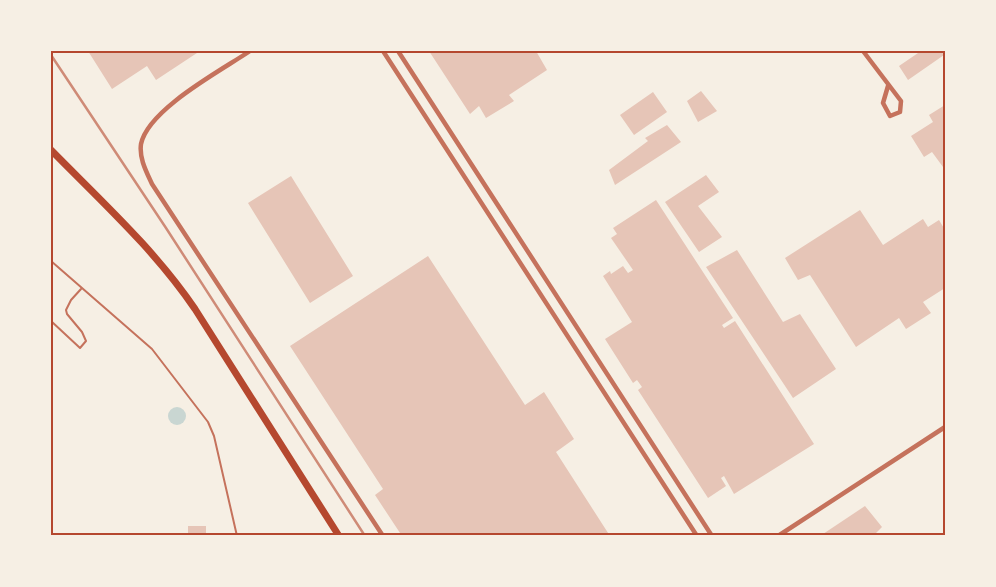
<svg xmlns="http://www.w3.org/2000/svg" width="996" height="587" viewBox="0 0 996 587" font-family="Barlow,sans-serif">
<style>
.water{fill:#c9d6d2}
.building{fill:#e6c5b7}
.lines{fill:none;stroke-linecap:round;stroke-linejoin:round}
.service{stroke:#c5725c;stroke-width:2}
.minor{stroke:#c5725c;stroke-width:4.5}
.primary{stroke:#b5482f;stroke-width:7}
.rail{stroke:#cf8b77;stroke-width:2.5}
.neatline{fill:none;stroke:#b5482f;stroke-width:2}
</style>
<rect width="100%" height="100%" fill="#f6efe4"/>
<!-- water -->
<path class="water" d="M168 416a9 9 0 1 1 18 0a9 9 0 1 1-18 0Z"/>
<!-- building -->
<path class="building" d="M 88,51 L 200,51 L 156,80 L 147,66 L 112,89 Z
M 429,51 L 536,51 L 547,70 L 509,95 L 514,101 L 486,118 L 479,106 L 470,114 Z
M 921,51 L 941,51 L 944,55 L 908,80 L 899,66 Z
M 701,91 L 717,111 L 698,122 L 687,101 Z
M 653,92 L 667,112 L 634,135 L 620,115 Z
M 945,105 L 945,166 L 943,167 L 932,152 L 924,157 L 911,136 L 933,122 L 929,115 Z
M 667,125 L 681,142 L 615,185 L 609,170 L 648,141 L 645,138 Z
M 706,175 L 719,192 L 698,206 L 722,237 L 699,252 L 665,202 Z
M 291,176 L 353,276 L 310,303 L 248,203 Z
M 656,200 L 733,318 L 722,325 L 724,328 L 735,321 L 814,444 L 734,494 L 724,476 L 721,478 L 726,486 L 708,498 L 638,390 L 642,387 L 637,380 L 633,383 L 605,339 L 632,322 L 603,276 L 610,271 L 611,274 L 623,266 L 628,273 L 633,270 L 611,238 L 617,234 L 613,228 Z
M 860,210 L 883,245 L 923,219 L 928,227 L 939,220 L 945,230 L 945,288 L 923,302 L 931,313 L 906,329 L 899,318 L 856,347 L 810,275 L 798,280 L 785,258 Z
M 737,250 L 783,322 L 800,314 L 836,369 L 793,398 L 706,267 Z
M 428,256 L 525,405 L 544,392 L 574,439 L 556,452 L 610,536 L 402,536 L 375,495 L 383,489 L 290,346 Z
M 865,506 L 882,527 L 873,536 L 820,536 Z
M 188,526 L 206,526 L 206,536 L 188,536 Z"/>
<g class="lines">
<!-- service -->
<path class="service" d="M 51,261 L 152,349 L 208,422 L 214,436 L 237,536
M 51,321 L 80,348 L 86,341 L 82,332 L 67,314 L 66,310 L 71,300 L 81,289"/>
<!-- minor -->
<path class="minor" d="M 250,51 C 222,70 148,109 141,144 C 139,158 146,171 152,184 L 383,536
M 383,51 L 697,536
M 398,51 L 712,536
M 863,51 L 901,101 L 900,112 L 890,116 L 883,103 L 888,86
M 778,536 L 945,427"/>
<!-- primary -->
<path class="primary" d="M 51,150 C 101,201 155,250 195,309 L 339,536"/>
<!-- rail -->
<path class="rail" d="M 51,55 L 166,228 L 365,536"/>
</g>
<!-- border -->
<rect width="996" height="587" fill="none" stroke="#f6efe4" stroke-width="105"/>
<rect x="52" y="52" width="892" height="482" class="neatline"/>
</svg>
